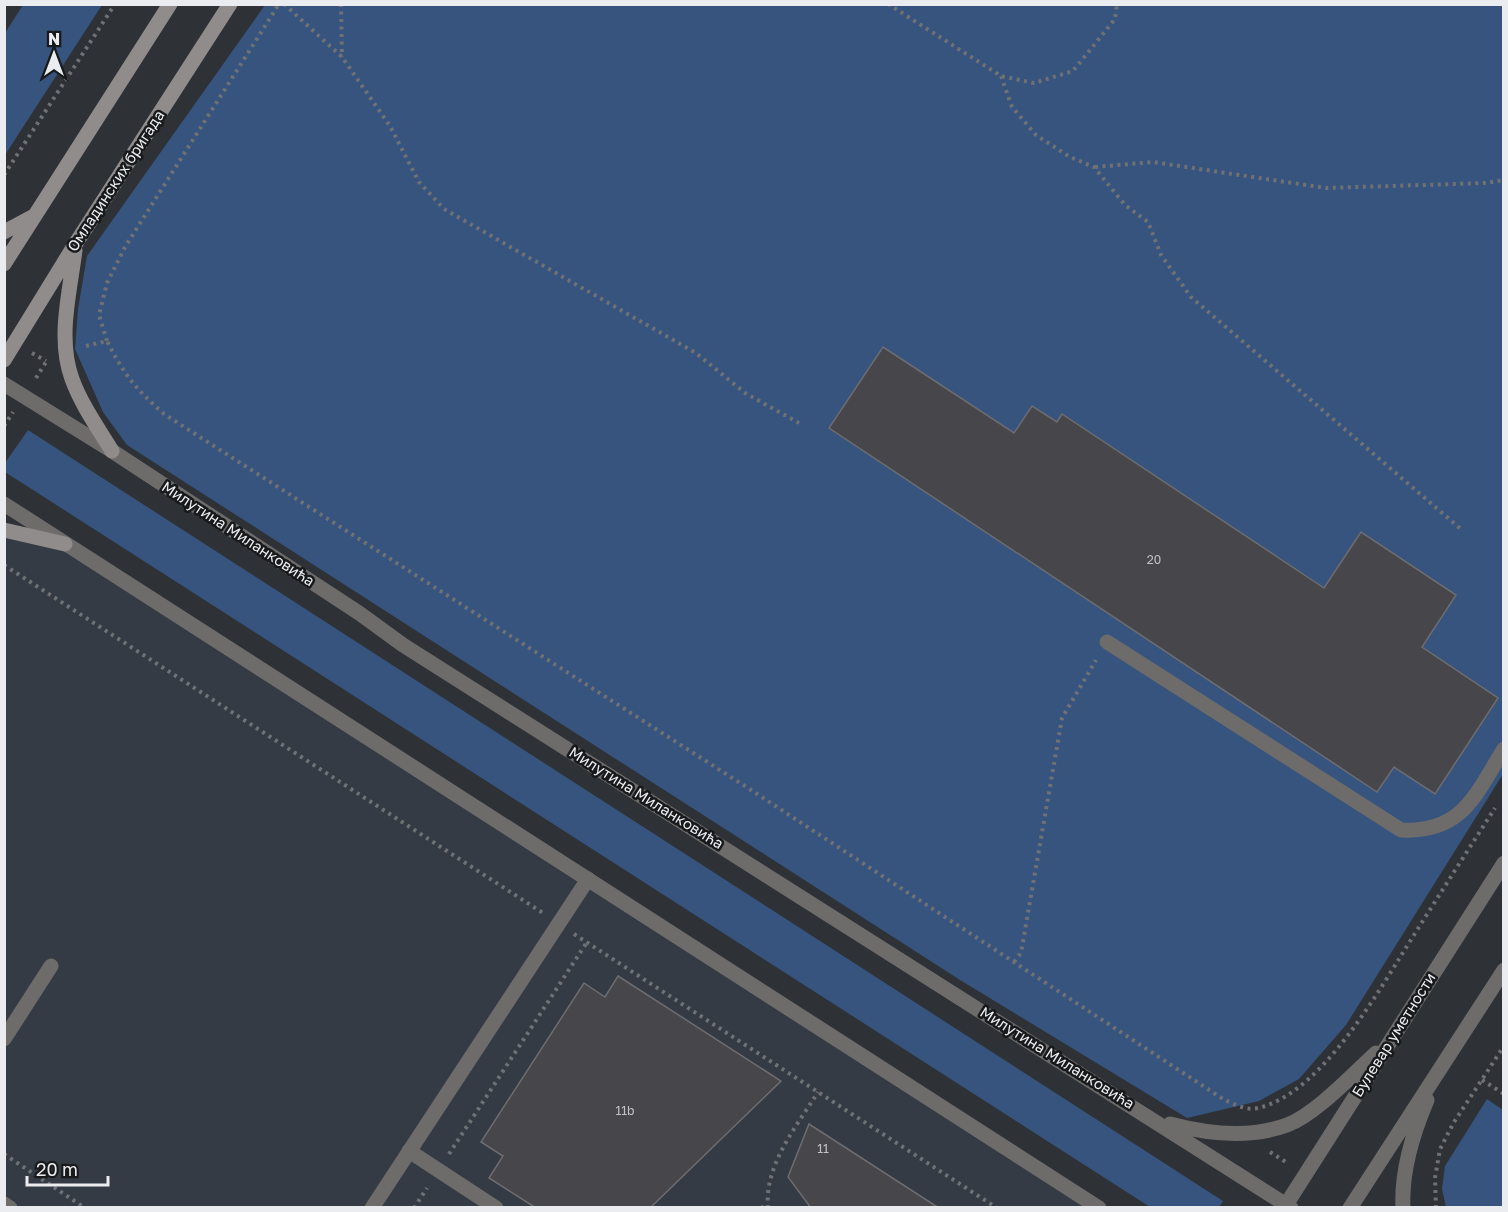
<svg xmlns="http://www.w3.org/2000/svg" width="1508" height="1212" viewBox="0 0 1508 1212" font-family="'Golos Text',sans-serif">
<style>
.built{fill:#353b44}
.green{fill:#36547e}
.building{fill:#47474b;stroke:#6d6c71;stroke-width:1.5}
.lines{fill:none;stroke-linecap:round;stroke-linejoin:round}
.path{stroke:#6f7175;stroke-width:4;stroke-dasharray:3 4.5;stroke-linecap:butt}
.service{stroke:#6e6b6b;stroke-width:15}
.minor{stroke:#6e6b6b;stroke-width:15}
.tertiary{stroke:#6e6b6b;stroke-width:15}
.secondary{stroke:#908c8b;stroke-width:15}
.labels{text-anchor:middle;stroke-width:5;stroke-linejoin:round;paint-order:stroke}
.number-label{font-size:12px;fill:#c2c3c6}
.street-label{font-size:15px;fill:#ebecef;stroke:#18191b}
</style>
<rect width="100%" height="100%" fill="#2e3135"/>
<!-- built -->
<path class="built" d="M 5,532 L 63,547 L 1094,1208 L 5,1208 Z"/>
<!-- green -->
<path class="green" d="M 23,5 L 102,5 L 5,155 L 5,33 Z
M 265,5 L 1503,5 L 1503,774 L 1346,1025 L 1299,1079 L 1259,1101 L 1187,1118 L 960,980 L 127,445 L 103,412 L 75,349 L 78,309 L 87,256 Z
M 28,430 L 1223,1201 L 1219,1207 L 1150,1207 L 5,472 L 5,463 Z
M 1487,1099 L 1503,1110 L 1503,1207 L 1446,1207 L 1442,1189 L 1445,1166 Z"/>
<!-- building -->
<path class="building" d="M 883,347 L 1014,433 L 1032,406 L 1057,422 L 1062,414 L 1324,588 L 1361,532 L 1456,595 L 1422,647 L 1498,698 L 1435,794 L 1394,767 L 1377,792 L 829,428 Z
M 618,976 L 781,1081 L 650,1208 L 536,1208 L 489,1178 L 503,1156 L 481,1142 L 584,983 L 605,997 Z
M 809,1124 L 939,1208 L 811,1208 L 788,1177 Z"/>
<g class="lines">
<!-- path -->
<path class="path" d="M 284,4 L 342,57 L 390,126 L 419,182 L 444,209 L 696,353 L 745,393 L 799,423
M 341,4 L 342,57
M 888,4 L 1001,76 L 1034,83 L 1073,71 L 1115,19 L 1117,4
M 1001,76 L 1012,107 L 1036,135 L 1070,157 L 1094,167 L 1125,205 L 1148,222 L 1161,255 L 1191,297 L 1462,530
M 1095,167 L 1153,162 L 1326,188 L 1486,183 L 1504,180
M 4,175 L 115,4
M 107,341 L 99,315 L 107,283 L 125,247 L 279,4
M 86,346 L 107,341 C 124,375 136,389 164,414 L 748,788 L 1223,1099 C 1234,1104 1246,1111 1258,1108 C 1323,1093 1380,988 1414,935 C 1441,892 1468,850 1495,808
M 32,353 L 46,361
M 36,378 L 46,362
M 4,426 L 13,412
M 4,565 L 543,913
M 574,934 L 997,1208
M 1014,962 L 1021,953 L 1062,718 L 1096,660
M 1482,1080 L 1504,1094
M 1270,1152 L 1289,1164
M 4,1154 L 85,1208
M 449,1154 L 587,942
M 414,1208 L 427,1188
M 761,1208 L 767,1205
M 768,1208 C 764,1165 797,1126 818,1092
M 1436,1208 L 1435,1178 L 1440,1149 L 1454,1122 L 1504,1046"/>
<!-- service -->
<path class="service" d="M 4,1039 L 51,966
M 409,1151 L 496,1208"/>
<!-- minor -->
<path class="minor" d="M 1107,642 L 1401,830 C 1463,833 1475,795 1504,749
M 4,1204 L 10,1208
M 372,1208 L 588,879"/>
<!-- tertiary -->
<path class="tertiary" d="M 4,384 L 112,451 L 359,613 L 403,645 L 1291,1208
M 4,504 L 1099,1208
M 1170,1124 C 1208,1134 1249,1139 1287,1125 C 1316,1114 1353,1074 1376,1053
M 1284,1208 L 1504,863
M 1350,1208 L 1504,970
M 1403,1208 C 1401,1172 1413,1133 1427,1100"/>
<!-- secondary -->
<path class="secondary" d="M 4,232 L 32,217
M 75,250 C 70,292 57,338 72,379 C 81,404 98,428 112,451
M 4,264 L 170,4
M 4,360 L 76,243 L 230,4
M 4,530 L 65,544"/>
</g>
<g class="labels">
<!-- number labels -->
<g class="number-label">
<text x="1154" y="564">20</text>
<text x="625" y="1115">11b</text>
<text x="823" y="1153">11</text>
</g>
<!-- street labels -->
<g class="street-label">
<text transform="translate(116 181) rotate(-57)" y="5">Омладинских бригада</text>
<text transform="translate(238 534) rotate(33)" y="5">Милутина Миланковића</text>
<text transform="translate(646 798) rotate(32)" y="5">Милутина Миланковића</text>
<text transform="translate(1394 1035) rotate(-58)" y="5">Булевар уметности</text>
<text transform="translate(1057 1058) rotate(32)" y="5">Милутина Миланковића</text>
</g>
</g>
<!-- border -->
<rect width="1508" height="1212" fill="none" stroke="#ebecef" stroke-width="12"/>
<!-- north arrow -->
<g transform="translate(54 54)" stroke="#18191b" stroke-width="4.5" paint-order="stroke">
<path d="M0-4.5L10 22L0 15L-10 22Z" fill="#ebecef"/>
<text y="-9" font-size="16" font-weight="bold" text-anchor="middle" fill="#ebecef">N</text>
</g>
<!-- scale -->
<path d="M27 1176v9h81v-9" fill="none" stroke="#ebecef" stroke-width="3"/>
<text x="36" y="1176" font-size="18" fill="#ebecef" stroke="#18191b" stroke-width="4.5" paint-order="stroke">20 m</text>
</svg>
